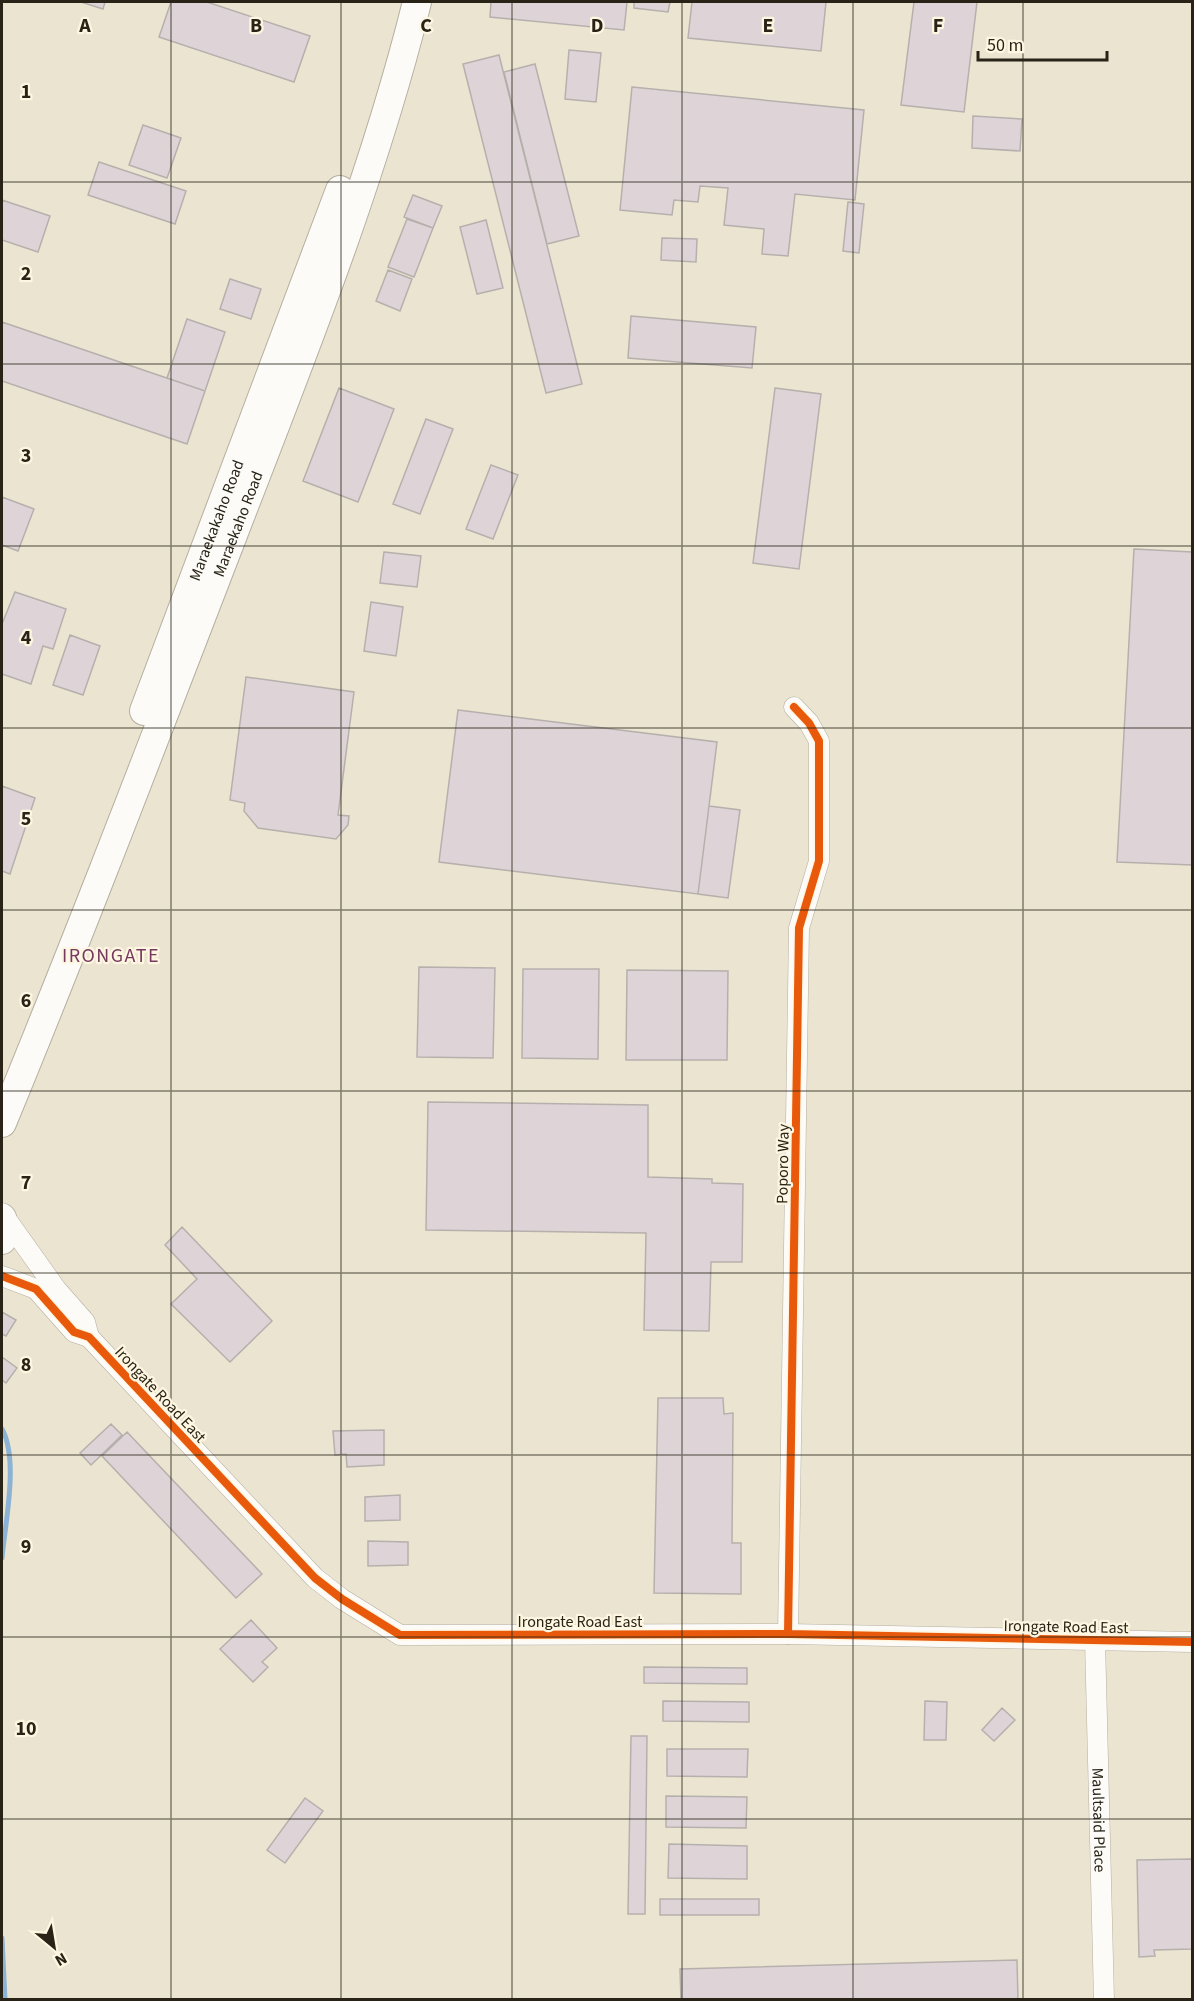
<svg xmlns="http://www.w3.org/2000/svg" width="1194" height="2001" viewBox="0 0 1194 2001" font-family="'Source Sans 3',sans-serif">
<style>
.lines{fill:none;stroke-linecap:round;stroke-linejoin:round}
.stream{stroke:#8cb3d3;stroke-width:5}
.building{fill:#ded4d8;stroke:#b6b0ad;stroke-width:1.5}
.street-casing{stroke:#b5afa1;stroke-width:21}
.secondary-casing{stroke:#b5afa1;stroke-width:30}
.street{stroke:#fcfbf8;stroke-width:20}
.secondary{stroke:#fcfbf8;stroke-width:28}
.cycleway-casing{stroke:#fef6e1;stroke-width:11}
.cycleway{stroke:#e8590c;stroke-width:8}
.grid{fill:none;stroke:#282316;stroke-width:1.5;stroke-opacity:0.55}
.labels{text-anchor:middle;stroke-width:4.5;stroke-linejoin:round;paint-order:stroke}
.street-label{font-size:16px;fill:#282316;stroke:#fef6e1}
.quarter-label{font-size:20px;letter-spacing:1.5px;fill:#763960;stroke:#fef6e1}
.grid-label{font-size:20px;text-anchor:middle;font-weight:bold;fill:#282316;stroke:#fef6e1;stroke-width:4.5;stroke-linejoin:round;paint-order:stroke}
</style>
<rect width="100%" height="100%" fill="#ebe4d1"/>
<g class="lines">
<!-- stream -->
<path class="stream" d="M 2,1429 C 19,1460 5,1523 2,1558
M 2,1938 L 5,2000"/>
</g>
<!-- building -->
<path class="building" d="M 81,2 L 105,2 L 103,9 Z
M 171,2 L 207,2 L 310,36 L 294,82 L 159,37 Z
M 491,2 L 627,2 L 624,30 L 490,17 Z
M 634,2 L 670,2 L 668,12 L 634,8 Z
M 692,2 L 826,2 L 821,51 L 688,38 Z
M 914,2 L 977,2 L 964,112 L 901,105 Z
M 569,50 L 601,53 L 596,102 L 565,99 Z
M 499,55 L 582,384 L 546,393 L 463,64 Z
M 535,64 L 579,236 L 547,244 L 504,72 Z
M 632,87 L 864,110 L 855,200 L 795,194 L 788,256 L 762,254 L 764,229 L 724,225 L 728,188 L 700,186 L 698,202 L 674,200 L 672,215 L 620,210 Z
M 973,116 L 1022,119 L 1020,151 L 972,148 Z
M 143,125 L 181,138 L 167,178 L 129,165 Z
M 99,162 L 186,191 L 175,224 L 88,195 Z
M 413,195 L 442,206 L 433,228 L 404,217 Z
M 2,200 L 50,216 L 38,252 L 2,240 Z
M 848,202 L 864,204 L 859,253 L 843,251 Z
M 407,219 L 433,228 L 414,277 L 388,267 Z
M 486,220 L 503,288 L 477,294 L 460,227 Z
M 662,238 L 697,239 L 696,262 L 661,260 Z
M 388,270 L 412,279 L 400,311 L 376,301 Z
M 230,279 L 261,289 L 251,319 L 220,309 Z
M 631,316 L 756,327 L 752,368 L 628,358 Z
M 187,319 L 225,332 L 205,391 L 167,378 Z
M 2,322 L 205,391 L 187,444 L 2,381 Z
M 339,388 L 394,409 L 358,502 L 303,481 Z
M 775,388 L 821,394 L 799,569 L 753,563 Z
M 426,419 L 453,429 L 420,514 L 393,504 Z
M 491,465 L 518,475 L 493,539 L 466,529 Z
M 2,497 L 34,509 L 18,551 L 2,545 Z
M 1134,549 L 1192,552 L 1192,865 L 1117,862 Z
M 384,552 L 421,556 L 417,587 L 380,583 Z
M 15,592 L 66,609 L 53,649 L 43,646 L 31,684 L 2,674 L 2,624 Z
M 371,602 L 403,607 L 396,656 L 364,651 Z
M 70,635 L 100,646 L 83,695 L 53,685 Z
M 246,677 L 354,692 L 338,815 L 349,816 L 348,825 L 336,839 L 258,828 L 244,811 L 245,803 L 230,800 Z
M 458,710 L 717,742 L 698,894 L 439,862 Z
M 2,786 L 35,798 L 10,874 L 2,871 Z
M 709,806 L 740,810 L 728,898 L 698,894 Z
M 419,967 L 495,968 L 493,1058 L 417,1057 Z
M 523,969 L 599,969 L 598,1059 L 522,1058 Z
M 627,970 L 728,971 L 727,1060 L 626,1060 Z
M 428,1102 L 648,1105 L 648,1177 L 712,1179 L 712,1183 L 743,1184 L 742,1262 L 711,1262 L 709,1331 L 644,1330 L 646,1233 L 426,1230 Z
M 182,1227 L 272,1321 L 230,1362 L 171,1304 L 197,1279 L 165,1245 Z
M 2,1312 L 16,1320 L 6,1336 L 2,1334 Z
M 2,1357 L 17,1368 L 6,1383 L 2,1380 Z
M 658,1398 L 723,1398 L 724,1414 L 733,1413 L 732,1543 L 741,1543 L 741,1594 L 654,1593 Z
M 111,1424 L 122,1435 L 91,1465 L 80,1453 Z
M 384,1430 L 384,1465 L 347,1467 L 346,1454 L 335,1455 L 333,1431 Z
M 127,1432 L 262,1574 L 236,1598 L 102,1456 Z
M 400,1495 L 400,1520 L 365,1521 L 365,1497 Z
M 368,1541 L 408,1542 L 408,1565 L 368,1566 Z
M 251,1620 L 277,1648 L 262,1662 L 268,1667 L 253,1682 L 220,1649 Z
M 644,1667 L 747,1668 L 747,1684 L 644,1683 Z
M 663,1701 L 749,1702 L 749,1722 L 663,1721 Z
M 925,1701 L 947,1702 L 946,1740 L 924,1740 Z
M 1002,1708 L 1015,1720 L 994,1741 L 982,1730 Z
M 631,1736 L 647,1736 L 645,1914 L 628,1914 Z
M 667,1749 L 748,1749 L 747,1777 L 667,1776 Z
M 666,1796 L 747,1797 L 746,1828 L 666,1827 Z
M 305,1798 L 323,1811 L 285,1863 L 267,1850 Z
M 669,1844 L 747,1846 L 747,1879 L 668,1878 Z
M 1192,1859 L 1192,1949 L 1154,1950 L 1155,1956 L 1139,1957 L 1137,1860 Z
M 660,1899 L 759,1899 L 759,1915 L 660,1915 Z
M 1017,1960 L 1018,2000 L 681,2000 L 680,1969 Z"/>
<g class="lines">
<defs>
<g id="street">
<path d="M 2,1213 L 56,1289 L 85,1322 L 89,1337"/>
<path d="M 2,1276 L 36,1289 L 74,1332 L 89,1337 L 315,1578 L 342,1599 L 400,1635 L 788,1634 L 1192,1642"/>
<path d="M 788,1634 L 799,928 L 819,861 L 819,741 L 809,723 L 794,707"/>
<path id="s1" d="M 1095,1640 L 1104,2000"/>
</g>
<g id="secondary">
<path id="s2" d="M 144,711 L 340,190"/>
<path id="s3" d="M 2,1123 C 82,929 157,732 233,535 C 300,361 372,183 417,2"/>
<path d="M 2,1218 L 2,1240"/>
</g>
</defs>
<!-- street casing -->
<use href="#street" class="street-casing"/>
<!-- secondary casing -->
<use href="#secondary" class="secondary-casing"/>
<!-- street -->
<use href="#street" class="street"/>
<!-- secondary -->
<use href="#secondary" class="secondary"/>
<defs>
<path id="cycleway" d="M 2,1276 L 36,1289 L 74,1332 L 89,1337 L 315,1578 L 342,1599 L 400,1635 L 788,1634 L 1192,1642
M 788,1634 L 799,928 L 819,861 L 819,741 L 809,723 L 794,707"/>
</defs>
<!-- cycleway casing -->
<use href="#cycleway" class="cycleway-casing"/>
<!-- cycleway -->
<use href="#cycleway" class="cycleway"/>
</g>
<!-- grid -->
<path class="grid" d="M 171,2 L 171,2000M 341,2 L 341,2000M 512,2 L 512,2000M 682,2 L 682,2000M 853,2 L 853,2000M 1023,2 L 1023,2000M 2,182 L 1192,182M 2,364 L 1192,364M 2,546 L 1192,546M 2,728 L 1192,728M 2,910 L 1192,910M 2,1091 L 1192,1091M 2,1273 L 1192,1273M 2,1455 L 1192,1455M 2,1637 L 1192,1637M 2,1819 L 1192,1819"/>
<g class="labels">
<!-- street labels -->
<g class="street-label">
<text dy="6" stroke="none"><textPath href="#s2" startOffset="204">Maraekakaho Road</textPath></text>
<text dy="6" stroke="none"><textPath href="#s3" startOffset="644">Maraekaho Road</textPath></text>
<text transform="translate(782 1164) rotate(-89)" y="6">Poporo Way</text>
<text transform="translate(161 1394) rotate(47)" y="6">Irongate Road East</text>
<text x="580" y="1627">Irongate Road East</text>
<text transform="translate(1066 1626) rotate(1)" y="6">Irongate Road East</text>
<text dy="6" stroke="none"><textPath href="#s1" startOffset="180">Maultsaid Place</textPath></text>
</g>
<!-- quarter labels -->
<g class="quarter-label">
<text x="111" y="962">IRONGATE</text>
</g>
</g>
<g class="grid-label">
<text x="85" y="32">A</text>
<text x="256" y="32">B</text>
<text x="426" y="32">C</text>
<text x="597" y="32">D</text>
<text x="768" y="32">E</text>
<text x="938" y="32">F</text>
<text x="26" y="98">1</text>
<text x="26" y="280">2</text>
<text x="26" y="462">3</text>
<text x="26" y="644">4</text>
<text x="26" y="825">5</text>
<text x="26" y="1007">6</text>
<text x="26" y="1189">7</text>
<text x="26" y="1371">8</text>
<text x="26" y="1553">9</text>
<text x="26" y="1735">10</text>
</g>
<!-- border -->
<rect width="1194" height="2001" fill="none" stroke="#282316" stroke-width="6"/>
<!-- north arrow -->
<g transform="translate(54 1947) rotate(150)" stroke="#fef6e1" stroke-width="4.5" paint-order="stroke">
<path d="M0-4.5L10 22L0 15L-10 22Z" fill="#282316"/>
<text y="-9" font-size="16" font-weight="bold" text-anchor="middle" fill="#282316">N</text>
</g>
<!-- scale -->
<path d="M978 51v9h129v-9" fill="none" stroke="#282316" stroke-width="3"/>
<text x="987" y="51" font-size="18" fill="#282316" stroke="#fef6e1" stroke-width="4.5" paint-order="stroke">50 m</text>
</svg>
